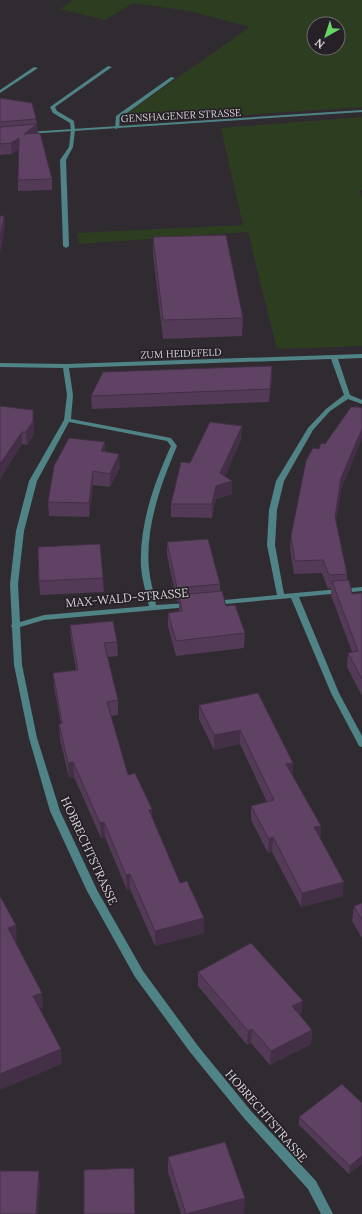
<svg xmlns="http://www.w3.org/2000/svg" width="362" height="1214" viewBox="0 0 362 1214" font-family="Lora,serif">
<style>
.green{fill:#2d3e20;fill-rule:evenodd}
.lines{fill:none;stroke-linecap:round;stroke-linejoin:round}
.service{fill:#4f8385;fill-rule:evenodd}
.minor{fill:#4f8385;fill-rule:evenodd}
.tertiary{fill:#4f8385;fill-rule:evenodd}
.wall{fill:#533a56}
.shaded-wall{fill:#432f46}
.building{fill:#604364;stroke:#432f46}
.labels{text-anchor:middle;stroke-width:3.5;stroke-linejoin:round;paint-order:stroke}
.far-street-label{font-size:10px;fill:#d8d4d8;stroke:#262127}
.street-label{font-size:12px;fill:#d8d4d8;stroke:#262127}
</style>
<rect width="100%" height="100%" fill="#302b31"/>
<!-- green -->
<path class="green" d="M 73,0 L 362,0 L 362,107 L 140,122 L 133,115 L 126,114 L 250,27 L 189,11 L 133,3 L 105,20 L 60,9 ZM 314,24 L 338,24 L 338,48 L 314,48 Z
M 362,117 L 362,190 L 359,190 L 362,199 L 362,346 L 277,349 L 248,232 L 78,244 L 77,233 L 243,225 L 221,128 Z"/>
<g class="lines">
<!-- service -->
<path class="service" d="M 108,66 L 112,67 L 55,107 L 57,111 L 74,121 L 75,130 L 73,147 L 66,160 L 69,246 L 66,248 L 63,246 L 60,160 L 69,147 L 71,130 L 70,123 L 53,113 L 50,107 Z
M 34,67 L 38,68 L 0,93 L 0,90 Z
M 171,77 L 175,78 L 120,118 L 119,128 L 115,129 L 116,116 Z"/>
<!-- minor -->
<path class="minor" d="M 362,354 L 362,358 L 338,359 L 350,395 L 362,400 L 362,404 L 348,399 L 330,411 L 313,430 L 284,481 L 277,510 L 275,545 L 284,594 L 362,587 L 362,591 L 299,597 L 339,693 L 362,736 L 362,747 L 359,746 L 358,744 L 331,693 L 291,598 L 214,605 L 210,603 L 214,601 L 277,595 L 267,545 L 269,510 L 276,481 L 308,428 L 326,409 L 344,395 L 331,359 L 69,368 L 73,395 L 71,419 L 171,438 L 177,446 C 161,484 145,527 149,569 C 150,581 154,593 156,605 L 189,603 L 193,605 L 189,607 L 44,620 L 20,627 L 22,665 L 37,738 L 60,811 L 97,890 L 143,971 L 198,1046 L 251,1111 L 316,1181 L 333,1214 L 321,1214 L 308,1189 L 243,1117 L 190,1052 L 135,977 L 87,891 L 50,811 L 29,738 L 14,665 L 12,628 L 11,626 L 12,624 L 10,584 L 16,531 L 29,481 L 64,420 L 67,395 L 63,368 L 0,367 L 0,363 L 66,364 ZM 69,422 L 167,441 L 171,446 C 154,483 139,525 141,567 C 142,580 146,593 149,606 L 44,615 L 20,622 L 18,584 L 24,531 L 37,481 Z"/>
<!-- tertiary -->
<path class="tertiary" d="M 362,110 L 362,112 L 27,134 L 25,133 L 27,132 Z"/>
</g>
<!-- wall -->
<path class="wall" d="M 0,98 L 36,119 L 38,133 L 52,179 L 52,190 L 18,191 L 18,180 L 19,149 L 12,154 L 0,155 Z
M 153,237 L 243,318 L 242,336 L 163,339 L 153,254 Z
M 272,379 L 269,402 L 92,409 L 91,396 Z
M 0,406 L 34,422 L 34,434 L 27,445 L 22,444 L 0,479 Z
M 241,440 L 225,476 L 232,494 L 216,499 L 212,518 L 171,517 L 171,504 L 190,463 Z
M 325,444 L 341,490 L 336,520 L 347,574 L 347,580 L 352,594 L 362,593 L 362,696 L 347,667 L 348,653 L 352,652 L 331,595 L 331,588 L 328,589 L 322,573 L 294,574 L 290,549 L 291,536 L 319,449 Z
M 105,452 L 120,467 L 110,487 L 93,485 L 89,517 L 49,516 L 48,502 Z
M 167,542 L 220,584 L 220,592 L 226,606 L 245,633 L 244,648 L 176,656 L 168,627 L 168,613 L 179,611 L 179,601 L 177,602 L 167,555 Z
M 103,578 L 104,592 L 40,595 L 39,581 Z
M 70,625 L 117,642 L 118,656 L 108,657 L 118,700 L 118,715 L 111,716 L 128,775 L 153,820 L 180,883 L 204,933 L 155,946 L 130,889 L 127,890 L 105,837 L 101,838 L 74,777 L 69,778 L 60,739 L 59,724 L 61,724 L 54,687 L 53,673 L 76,670 L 71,640 Z
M 199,705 L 293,763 L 292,776 L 321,826 L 320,838 L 343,896 L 301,907 L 272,852 L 268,853 L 251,820 L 251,806 L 267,802 L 240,744 L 214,750 L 199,719 Z
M 362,903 L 362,938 L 352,921 L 354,906 Z
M 198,972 L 303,1001 L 301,1014 L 300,1015 L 312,1030 L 311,1044 L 270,1065 L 251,1043 L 247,1045 L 198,986 Z
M 362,1103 L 362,1164 L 349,1174 L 299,1125 L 299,1117 Z
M 168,1157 L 244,1213 L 242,1214 L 181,1214 L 168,1172 Z"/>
<!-- shaded-wall -->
<path class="shaded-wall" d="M 37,124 L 38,135 L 24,134 Z
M 19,138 L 20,149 L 12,154 L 11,143 Z
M 4,216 L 5,227 L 0,254 L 0,238 Z
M 272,366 L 272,379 L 269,402 L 270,389 Z
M 33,410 L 34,434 L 27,445 L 26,432 Z
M 242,426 L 241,440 L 221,484 L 232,481 L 232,494 L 216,499 L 212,518 L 212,504 L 216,486 L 220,473 Z
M 362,429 L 362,439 L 341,490 L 334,530 L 335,517 L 341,478 Z
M 22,432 L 22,444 L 0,479 L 0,464 Z
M 105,442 L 106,456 L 101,451 Z
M 119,454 L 120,467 L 110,487 L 110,474 Z
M 93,471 L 93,485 L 89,517 L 89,503 Z
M 240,730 L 240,744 L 214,750 L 214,735 Z
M 73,762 L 74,777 L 69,778 L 68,763 Z
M 293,763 L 292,777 L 286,764 Z
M 152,809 L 153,824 L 149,810 Z
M 104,822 L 105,837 L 101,838 L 100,823 Z
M 321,826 L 320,840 L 314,827 Z
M 273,837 L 272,852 L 268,853 L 269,839 Z
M 130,874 L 130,889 L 127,890 L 126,875 Z
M 344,882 L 343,896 L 301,907 L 302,893 Z
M 204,918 L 204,933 L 155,946 L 155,931 Z
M 16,925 L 17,941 L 10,943 L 8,928 Z
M 42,993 L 43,1008 L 35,1011 L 33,996 Z
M 303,1001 L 301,1014 L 291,1020 L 292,1006 Z
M 252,1029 L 251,1043 L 247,1045 L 248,1031 Z
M 312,1030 L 311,1044 L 270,1065 L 271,1051 Z
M 61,1049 L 62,1064 L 0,1090 L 0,1074 Z
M 362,1156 L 362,1164 L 349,1174 L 350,1166 Z
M 39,1171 L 40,1186 L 38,1214 L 36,1214 Z
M 245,1198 L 244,1213 L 242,1214 L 186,1214 Z"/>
<!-- building -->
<path class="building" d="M 0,98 L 32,103 L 36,119 L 0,122 Z
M 37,124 L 24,134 L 40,133 L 52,179 L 18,180 L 19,138 L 11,143 L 0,144 L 0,127 Z
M 0,216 L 4,216 L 0,238 Z
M 226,235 L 243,318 L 163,320 L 153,237 Z
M 272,366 L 270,389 L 91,396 L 103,372 Z
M 0,406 L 33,410 L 33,421 L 26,432 L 22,432 L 0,464 Z
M 351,407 L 357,407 L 362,408 L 362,429 L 341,478 L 335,517 L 347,574 L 329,575 L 323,560 L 295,561 L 291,536 L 306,461 L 313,448 L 319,449 L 321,443 L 325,444 Z
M 210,422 L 242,426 L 220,473 L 232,481 L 216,486 L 212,504 L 171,504 L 181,462 L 190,463 Z
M 69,438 L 105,442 L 101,451 L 119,454 L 110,474 L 93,471 L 89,503 L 48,502 L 54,466 Z
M 208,539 L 220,584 L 177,588 L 167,542 Z
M 100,544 L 103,578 L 39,581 L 38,547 Z
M 349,580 L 352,594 L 362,593 L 362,679 L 348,653 L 358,651 L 332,581 Z
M 222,591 L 226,606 L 235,605 L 245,633 L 176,641 L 168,613 L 182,611 L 179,595 Z
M 113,621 L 117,642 L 104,643 L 118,700 L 107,702 L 128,775 L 135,773 L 152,809 L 149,810 L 180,883 L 187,881 L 204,918 L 155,931 L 130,874 L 126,875 L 104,822 L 100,823 L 73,762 L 68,763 L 59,724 L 62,723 L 53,673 L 78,670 L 70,625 Z
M 258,693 L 293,763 L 286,764 L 321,826 L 314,827 L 344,882 L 302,893 L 273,837 L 269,839 L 251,806 L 274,800 L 240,730 L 214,735 L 199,705 Z
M 0,896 L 16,925 L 8,928 L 42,993 L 33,996 L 61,1049 L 0,1074 Z
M 362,903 L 362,920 L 354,906 Z
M 251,943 L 303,1001 L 292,1006 L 312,1030 L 271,1051 L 252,1029 L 248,1031 L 198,972 Z
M 342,1084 L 362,1103 L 362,1156 L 350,1166 L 299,1117 Z
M 225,1142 L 245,1198 L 186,1214 L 168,1157 Z
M 134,1168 L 135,1214 L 84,1214 L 84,1170 Z
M 0,1171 L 39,1171 L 36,1214 L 0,1214 Z"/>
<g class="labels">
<!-- far-street labels -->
<g class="far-street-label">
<text transform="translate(181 115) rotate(-3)" y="4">GENSHAGENER STRASSE</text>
<text transform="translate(181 353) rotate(-2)" y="4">ZUM HEIDEFELD</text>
</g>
<!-- street labels -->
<g class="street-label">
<text transform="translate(127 598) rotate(-5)" y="4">MAX-WALD-STRASSE</text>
<text transform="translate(89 851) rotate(65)" y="4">HOBRECHTSTRASSE</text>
<text transform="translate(266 1116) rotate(49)" y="4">HOBRECHTSTRASSE</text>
</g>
</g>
<!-- north arrow -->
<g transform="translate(326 36) rotate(219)"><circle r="19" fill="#262127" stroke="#6d696e"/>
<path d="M0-3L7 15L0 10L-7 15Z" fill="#67d466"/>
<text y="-6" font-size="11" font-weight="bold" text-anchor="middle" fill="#d8d4d8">N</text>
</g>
</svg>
